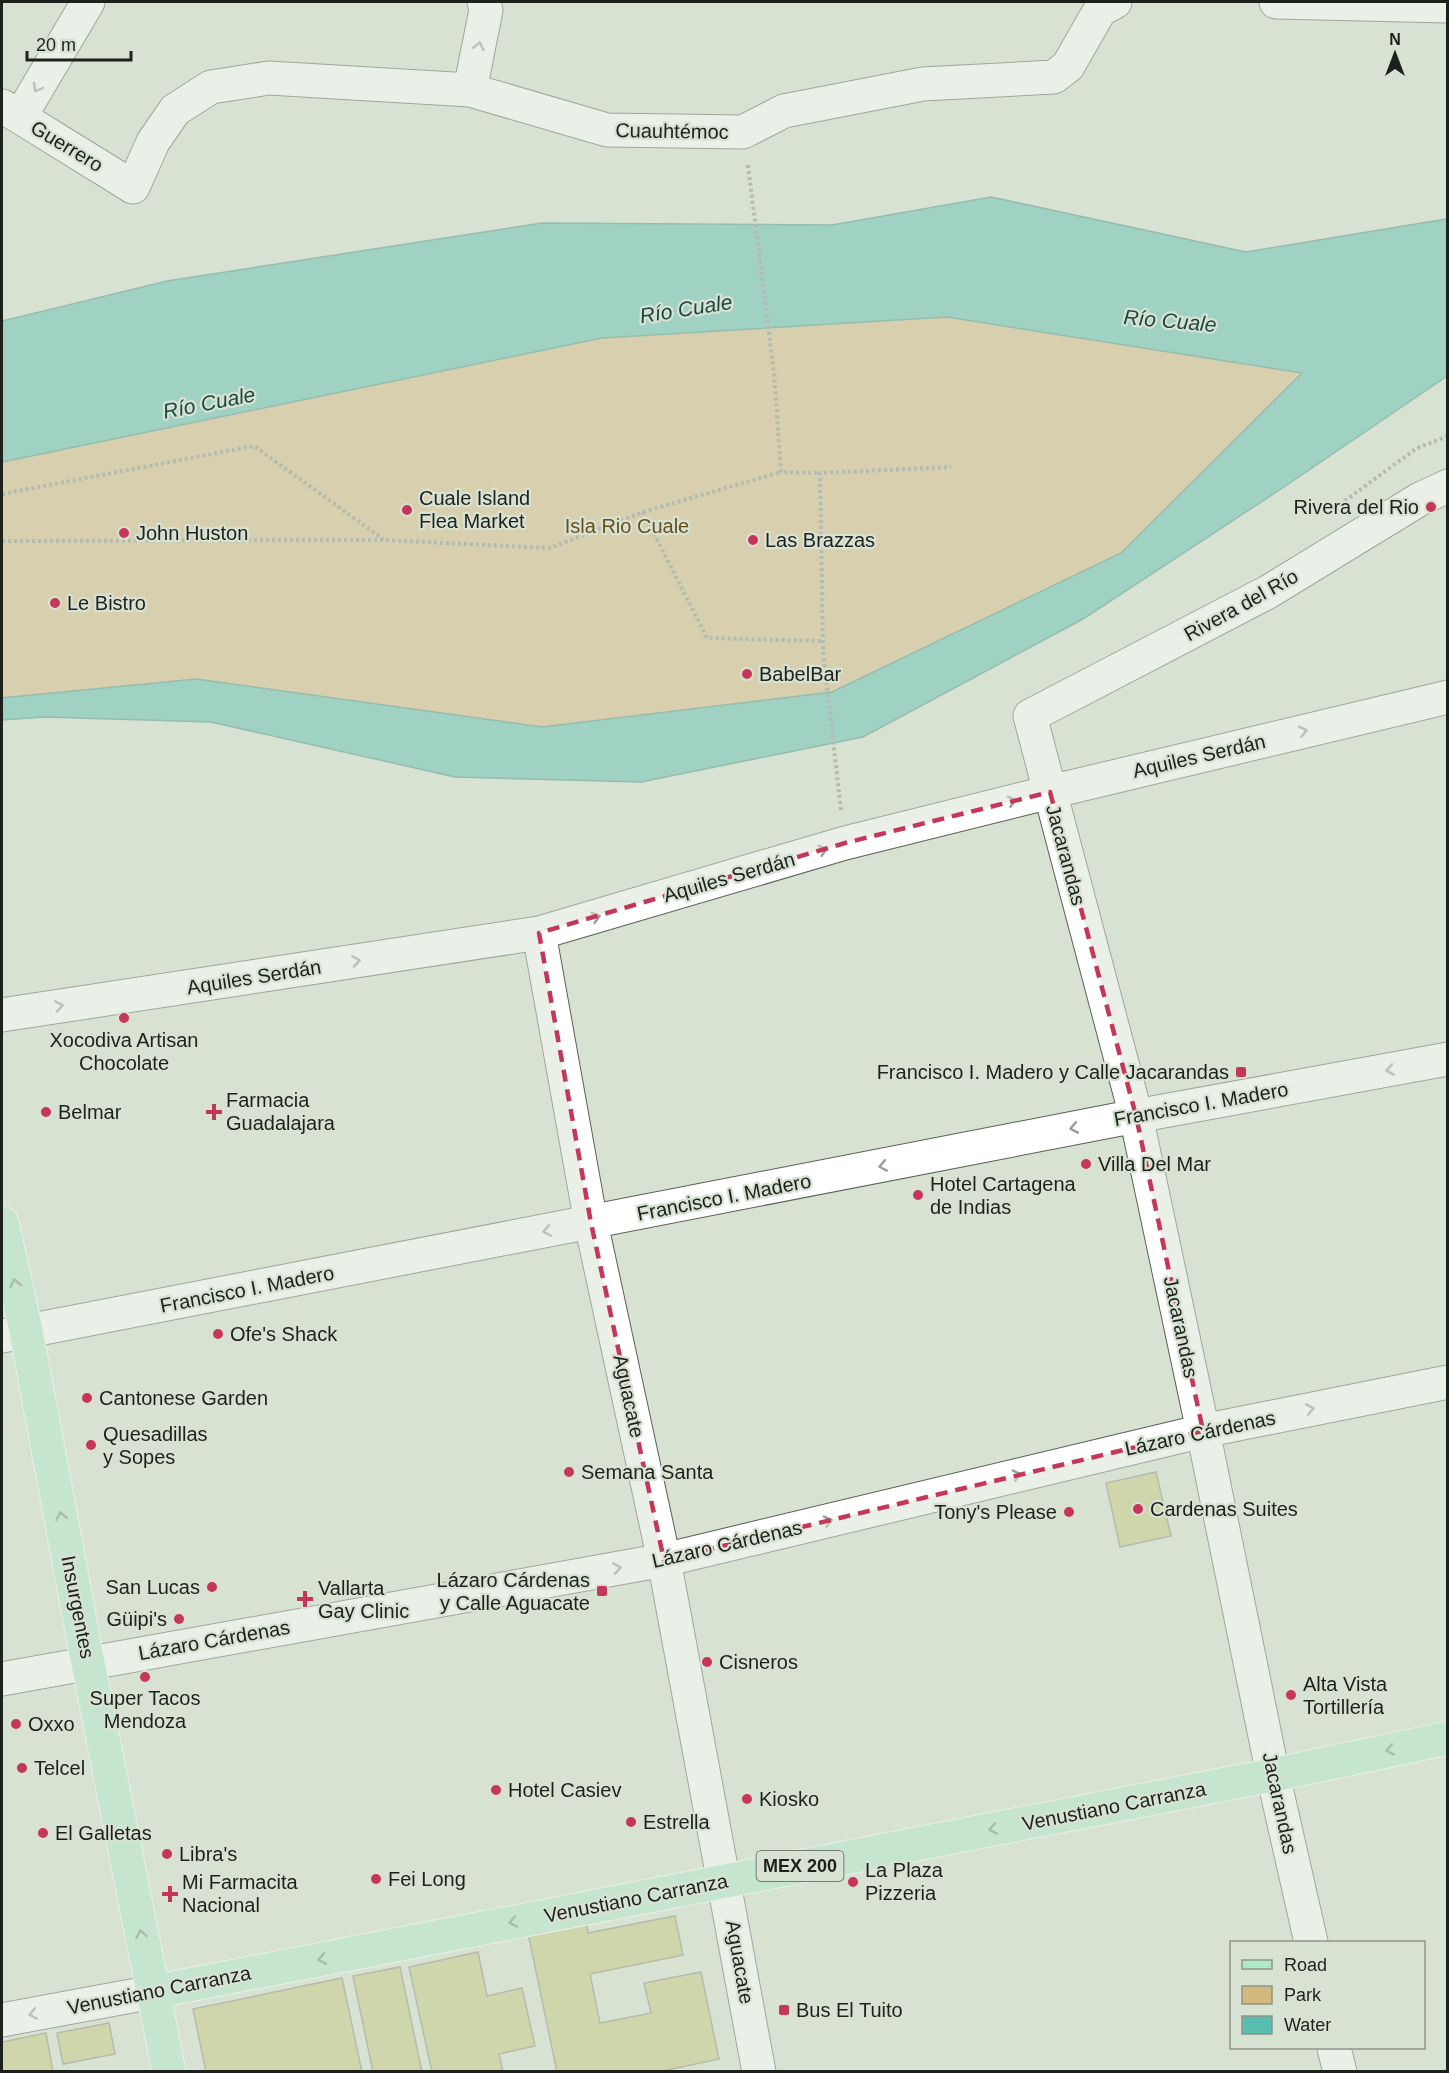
<svg xmlns="http://www.w3.org/2000/svg" width="1449" height="2073" viewBox="0 0 1449 2073" font-family="Helvetica,sans-serif">
<style>
.green{fill:#d4b87e}
.water{fill:#59beaf;stroke:#478f83;stroke-width:1.5}
.building{fill:#c6c77c;stroke:#8c8c7d;stroke-width:1.5}
.lines{fill:none;stroke-linecap:round;stroke-linejoin:round}
.minor-casing{stroke:#586054;stroke-width:35}
.major-casing{stroke:#fff;stroke-width:35}
.path{stroke:#878e83;stroke-width:4;stroke-dasharray:3 3;stroke-linecap:butt}
.minor{stroke:#fff;stroke-width:33}
.major{stroke:#b0e9ca;stroke-width:33}
.oneway{stroke:#999b98}
.oneway2{stroke:#6e8f7b}
.marked{fill:none;stroke:#c63658;stroke-width:4.5;stroke-dasharray:12 8;stroke-linejoin:round}
.poi-dot{fill:#c63658;stroke:#d8e2d3;stroke-width:2}
.labels{text-anchor:middle;stroke-width:4.5;stroke-linejoin:round;paint-order:stroke}
.shield{fill:#d8e2d3;stroke:#555b52;stroke-width:1.5}
.shield-label{font-size:18px;font-weight:bold;fill:#1d211b}
.street-label{font-size:20px;fill:#1d211b;stroke:#d8e2d3}
.poi-label{font-size:20px;fill:#1d211b;stroke:#d8e2d3;text-anchor:start}
.park-label{font-size:20px;fill:#674f1a;stroke:#d8e2d3}
.water-label{font-size:21px;font-style:italic;fill:#1b4841;stroke:#d8e2d3}
</style>
<rect width="100%" height="100%" fill="#d8e2d3"/>
<!-- green -->
<path class="green" d="M 947,317 L 1303,373 L 1121,553 L 832,692 L 542,727 L 196,679 L 2,698 L 2,462 L 602,338 Z"/>
<!-- water -->
<path class="water" d="M 991,197 L 1246,252 L 1447,219 L 1447,376 L 1287,485 L 1083,619 L 863,737 L 641,782 L 455,777 L 211,722 L 45,717 L 2,720 L 2,698 L 196,679 L 542,727 L 832,692 L 1121,553 L 1302,373 L 947,317 L 602,338 L 2,462 L 2,321 L 167,281 L 542,223 L 832,225 Z"/>
<!-- building -->
<path class="building" d="M 1156,1472 L 1171,1536 L 1120,1547 L 1106,1483 Z
M 675,1916 L 683,1955 L 590,1974 L 600,2023 L 651,2013 L 644,1983 L 701,1972 L 719,2059 L 658,2072 L 557,2072 L 528,1933 L 586,1921 L 588,1933 Z
M 478,1952 L 487,1996 L 522,1988 L 535,2046 L 499,2054 L 503,2072 L 432,2072 L 409,1967 Z
M 400,1967 L 422,2072 L 373,2072 L 353,1976 Z
M 342,1978 L 362,2072 L 206,2072 L 193,2009 Z
M 109,2023 L 115,2054 L 63,2064 L 57,2033 Z
M 46,2033 L 53,2072 L 2,2072 L 2,2042 Z"/>
<g class="lines">
<defs>
<path id="minor" d="M 1276,2 L 1448,6
M 470,90 L 486,10 L 484,2
M 2,106 L 133,187 L 153,142 L 175,110 L 211,87 L 269,78 L 470,90 L 607,130 L 743,132 L 784,111 L 923,84 L 1054,77 L 1068,66 L 1100,10 L 1115,2
M 20,117 L 88,2
M 539,933 L 591,1223 L 664,1560 L 759,2072
M 2,1015 L 539,933 L 845,843 L 1050,792 L 1448,697
M 2,1336 L 1136,1116 L 1448,1059
M 2,1679 L 664,1560 L 1203,1431 L 1448,1382
M 1311,1942 L 1273,1775 L 1203,1431 L 1136,1116 L 1030,716 L 1268,592 L 1420,499 L 1448,486
M 2,2020 L 153,1992
M 1334,2048 L 1340,2072"/>
<path id="major" d="M 2,1223 L 26,1331 L 88,1663 L 169,2072
M 153,1992 L 1273,1775 L 1448,1738"/>
</defs>
<!-- minor casing -->
<use href="#minor" class="minor-casing"/>
<!-- major casing -->
<use href="#major" class="major-casing"/>
<!-- path -->
<path class="path" d="M 748,165 L 774,373 L 781,472 L 820,473
M 2,494 L 254,446 L 383,539
M 1335,508 L 1417,448 L 1448,436
M 643,512 L 707,638 L 822,641
M 2,541 L 384,540 L 550,548 L 643,512 L 781,472
M 841,810 L 823,651 L 820,473 L 951,467"/>
<!-- minor -->
<use href="#minor" class="minor"/>
<!-- major -->
<use href="#major" class="major"/>
</g>
<!-- one-way arrows -->
<defs><path id="oneway-chevron" d="M-2-3.5L2.5 0L-2 3.5" fill="none" stroke-width="1.6" stroke-linecap="round" stroke-linejoin="round" transform="scale(1.5)"/></defs>
<g class="oneway">
<use href="#oneway-chevron" transform="translate(479 46) rotate(-78)"/>
<use href="#oneway-chevron" transform="translate(37 88) rotate(120)"/>
<use href="#oneway-chevron" transform="translate(1303 731) rotate(-13)"/>
<use href="#oneway-chevron" transform="translate(1012 801) rotate(-14)"/>
<use href="#oneway-chevron" transform="translate(823 850) rotate(-16)"/>
<use href="#oneway-chevron" transform="translate(596 917) rotate(-16)"/>
<use href="#oneway-chevron" transform="translate(356 961) rotate(-9)"/>
<use href="#oneway-chevron" transform="translate(59 1006) rotate(-9)"/>
<use href="#oneway-chevron" transform="translate(1390 1070) rotate(170)"/>
<use href="#oneway-chevron" transform="translate(1074 1128) rotate(169)"/>
<use href="#oneway-chevron" transform="translate(883 1166) rotate(169)"/>
<use href="#oneway-chevron" transform="translate(547 1231) rotate(169)"/>
<use href="#oneway-chevron" transform="translate(1310 1409) rotate(-11)"/>
<use href="#oneway-chevron" transform="translate(1017 1475) rotate(-13)"/>
<use href="#oneway-chevron" transform="translate(828 1521) rotate(-13)"/>
<use href="#oneway-chevron" transform="translate(617 1568) rotate(-10)"/>
<use href="#oneway-chevron" transform="translate(33 2014) rotate(169)"/>
</g>
<g class="oneway2">
<use href="#oneway-chevron" transform="translate(15 1283) rotate(-103)"/>
<use href="#oneway-chevron" transform="translate(61 1516) rotate(-101)"/>
<use href="#oneway-chevron" transform="translate(1390 1750) rotate(168)"/>
<use href="#oneway-chevron" transform="translate(993 1829) rotate(169)"/>
<use href="#oneway-chevron" transform="translate(513 1922) rotate(169)"/>
<use href="#oneway-chevron" transform="translate(141 1934) rotate(-101)"/>
<use href="#oneway-chevron" transform="translate(322 1959) rotate(169)"/>
</g>
<!-- marked area -->
<path d="M0 0H1449V2073H0ZM 1050,792 L 1136,1116 L 1203,1431 L 664,1560 L 591,1223 L 539,933 L 845,843 Z" fill="#d8e2d3" fill-opacity=".55" fill-rule="evenodd"/>
<path class="marked" d="M 1050,792 L 1136,1116 L 1203,1431 L 664,1560 L 591,1223 L 539,933 L 845,843 Z"/>
<!-- markers -->
<g class="poi-dot">
<circle cx="1431" cy="507" r="6"/>
<circle cx="407" cy="510" r="6"/>
<circle cx="124" cy="533" r="6"/>
<circle cx="753" cy="540" r="6"/>
<circle cx="55" cy="603" r="6"/>
<circle cx="747" cy="674" r="6"/>
<circle cx="124" cy="1018" r="6"/>
<rect x="1235" y="1066" width="12" height="12" rx="3"/>
<circle cx="46" cy="1112" r="6"/>
<path d="M211 1103h6v6h6v6h-6v6h-6v-6h-6v-6h6z"/>
<circle cx="1086" cy="1164" r="6"/>
<circle cx="918" cy="1195" r="6"/>
<circle cx="218" cy="1334" r="6"/>
<circle cx="87" cy="1398" r="6"/>
<circle cx="91" cy="1445" r="6"/>
<circle cx="569" cy="1472" r="6"/>
<circle cx="1138" cy="1509" r="6"/>
<circle cx="1069" cy="1512" r="6"/>
<circle cx="212" cy="1587" r="6"/>
<rect x="596" y="1585" width="12" height="12" rx="3"/>
<path d="M302 1590h6v6h6v6h-6v6h-6v-6h-6v-6h6z"/>
<circle cx="179" cy="1619" r="6"/>
<circle cx="707" cy="1662" r="6"/>
<circle cx="145" cy="1677" r="6"/>
<circle cx="1291" cy="1695" r="6"/>
<circle cx="16" cy="1724" r="6"/>
<circle cx="22" cy="1768" r="6"/>
<circle cx="496" cy="1790" r="6"/>
<circle cx="747" cy="1799" r="6"/>
<circle cx="631" cy="1822" r="6"/>
<circle cx="43" cy="1833" r="6"/>
<circle cx="167" cy="1854" r="6"/>
<circle cx="376" cy="1879" r="6"/>
<circle cx="853" cy="1882" r="6"/>
<path d="M167 1885h6v6h6v6h-6v6h-6v-6h-6v-6h6z"/>
<rect x="778" y="2004" width="12" height="12" rx="3"/>
</g>
<g class="labels">
<!-- shield labels -->
<rect class="shield" x="756.5" y="1851" width="87" height="30" rx="4.5"/>
<g class="shield-label">
<text x="800" y="1872">MEX 200</text>
</g>
<!-- street labels -->
<g class="street-label">
<text transform="translate(672 131) rotate(1)" y="7">Cuauhtémoc</text>
<text transform="translate(67 146) rotate(31)" y="7">Guerrero</text>
<text transform="translate(1241 605) rotate(-29)" y="7">Rivera del Río</text>
<text transform="translate(1199 756) rotate(-13)" y="7">Aquiles Serdán</text>
<text transform="translate(1066 855) rotate(75)" y="7">Jacarandas</text>
<text transform="translate(729 877) rotate(-16)" y="7">Aquiles Serdán</text>
<text transform="translate(254 977) rotate(-9)" y="7">Aquiles Serdán</text>
<text transform="translate(1201 1104) rotate(-10)" y="7">Francisco I. Madero</text>
<text transform="translate(724 1197) rotate(-11)" y="7">Francisco I. Madero</text>
<text transform="translate(247 1289) rotate(-11)" y="7">Francisco I. Madero</text>
<text transform="translate(1181 1327) rotate(78)" y="7">Jacarandas</text>
<text transform="translate(629 1396) rotate(78)" y="7">Aguacate</text>
<text transform="translate(1200 1433) rotate(-12)" y="7">Lázaro Cárdenas</text>
<text transform="translate(727 1544) rotate(-13)" y="7">Lázaro Cárdenas</text>
<text transform="translate(78 1607) rotate(79)" y="7">Insurgentes</text>
<text transform="translate(214 1640) rotate(-10)" y="7">Lázaro Cárdenas</text>
<text transform="translate(1280 1803) rotate(78)" y="7">Jacarandas</text>
<text transform="translate(1114 1806) rotate(-11)" y="7">Venustiano Carranza</text>
<text transform="translate(636 1898) rotate(-11)" y="7">Venustiano Carranza</text>
<text transform="translate(740 1962) rotate(80)" y="7">Aguacate</text>
<text transform="translate(159 1990) rotate(-11)" y="7">Venustiano Carranza</text>
</g>
<!-- poi labels -->
<g class="poi-label">
<text x="419" y="505">Cuale Island<tspan x="419" dy="23">Flea Market</tspan></text>
<text x="1419" y="514" text-anchor="end">Rivera del Rio</text>
<text x="136" y="540">John Huston</text>
<text x="765" y="547">Las Brazzas</text>
<text x="67" y="610">Le Bistro</text>
<text x="759" y="681">BabelBar</text>
<text x="124" y="1047" text-anchor="middle">Xocodiva Artisan<tspan x="124" dy="23">Chocolate</tspan></text>
<text x="1229" y="1079" text-anchor="end">Francisco I. Madero y Calle Jacarandas</text>
<text x="226" y="1107">Farmacia<tspan x="226" dy="23">Guadalajara</tspan></text>
<text x="58" y="1119">Belmar</text>
<text x="1098" y="1171">Villa Del Mar</text>
<text x="930" y="1191">Hotel Cartagena<tspan x="930" dy="23">de Indias</tspan></text>
<text x="230" y="1341">Ofe's Shack</text>
<text x="99" y="1405">Cantonese Garden</text>
<text x="103" y="1441">Quesadillas<tspan x="103" dy="23">y Sopes</tspan></text>
<text x="581" y="1479">Semana Santa</text>
<text x="1150" y="1516">Cardenas Suites</text>
<text x="1057" y="1519" text-anchor="end">Tony's Please</text>
<text x="590" y="1587" text-anchor="end">Lázaro Cárdenas<tspan x="590" dy="23">y Calle Aguacate</tspan></text>
<text x="200" y="1594" text-anchor="end">San Lucas</text>
<text x="318" y="1595">Vallarta<tspan x="318" dy="23">Gay Clinic</tspan></text>
<text x="167" y="1626" text-anchor="end">Güipi's</text>
<text x="719" y="1669">Cisneros</text>
<text x="1303" y="1691">Alta Vista<tspan x="1303" dy="23">Tortillería</tspan></text>
<text x="145" y="1705" text-anchor="middle">Super Tacos<tspan x="145" dy="23">Mendoza</tspan></text>
<text x="28" y="1731">Oxxo</text>
<text x="34" y="1775">Telcel</text>
<text x="508" y="1797">Hotel Casiev</text>
<text x="759" y="1806">Kiosko</text>
<text x="643" y="1829">Estrella</text>
<text x="55" y="1840">El Galletas</text>
<text x="179" y="1861">Libra's</text>
<text x="865" y="1877">La Plaza<tspan x="865" dy="23">Pizzeria</tspan></text>
<text x="388" y="1886">Fei Long</text>
<text x="182" y="1889">Mi Farmacita<tspan x="182" dy="23">Nacional</tspan></text>
<text x="796" y="2017">Bus El Tuito</text>
</g>
<!-- park labels -->
<g class="park-label">
<text x="627" y="533">Isla Rio Cuale</text>
</g>
<!-- water labels -->
<g class="water-label">
<text transform="translate(686 309) rotate(-9)" y="7">Río Cuale</text>
<text transform="translate(1170 321) rotate(5)" y="7">Río Cuale</text>
<text transform="translate(209 403) rotate(-11)" y="7">Río Cuale</text>
</g>
</g>
<!-- border -->
<rect width="1449" height="2073" fill="none" stroke="#1d211b" stroke-width="6"/>
<!-- legend -->
<rect x="1230" y="1941" width="195" height="108" fill="#d8e2d3" stroke="#8d9589" stroke-width="1.5"/>
<rect x="1242" y="1960" width="30" height="9" fill="#b0e9ca" stroke="#8d9589" stroke-width="1.5"/>
<text x="1284" y="1971" font-size="18" fill="#1d211b">Road</text>
<rect x="1242" y="1986" width="30" height="18" fill="#d4b87e" stroke="#8d9589" stroke-width="1.5"/>
<text x="1284" y="2001" font-size="18" fill="#1d211b">Park</text>
<rect x="1242" y="2016" width="30" height="18" fill="#59beaf" stroke="#8d9589" stroke-width="1.5"/>
<text x="1284" y="2031" font-size="18" fill="#1d211b">Water</text>
<!-- north arrow -->
<g transform="translate(1395 54)" stroke="#d8e2d3" stroke-width="4.5" paint-order="stroke">
<path d="M0-4.5L10 22L0 15L-10 22Z" fill="#1d211b"/>
<text y="-9" font-size="16" font-weight="bold" text-anchor="middle" fill="#1d211b">N</text>
</g>
<!-- scale -->
<path d="M27 51v9h104v-9" fill="none" stroke="#1d211b" stroke-width="3"/>
<text x="36" y="51" font-size="18" fill="#1d211b" stroke="#d8e2d3" stroke-width="4.5" paint-order="stroke">20 m</text>
</svg>
